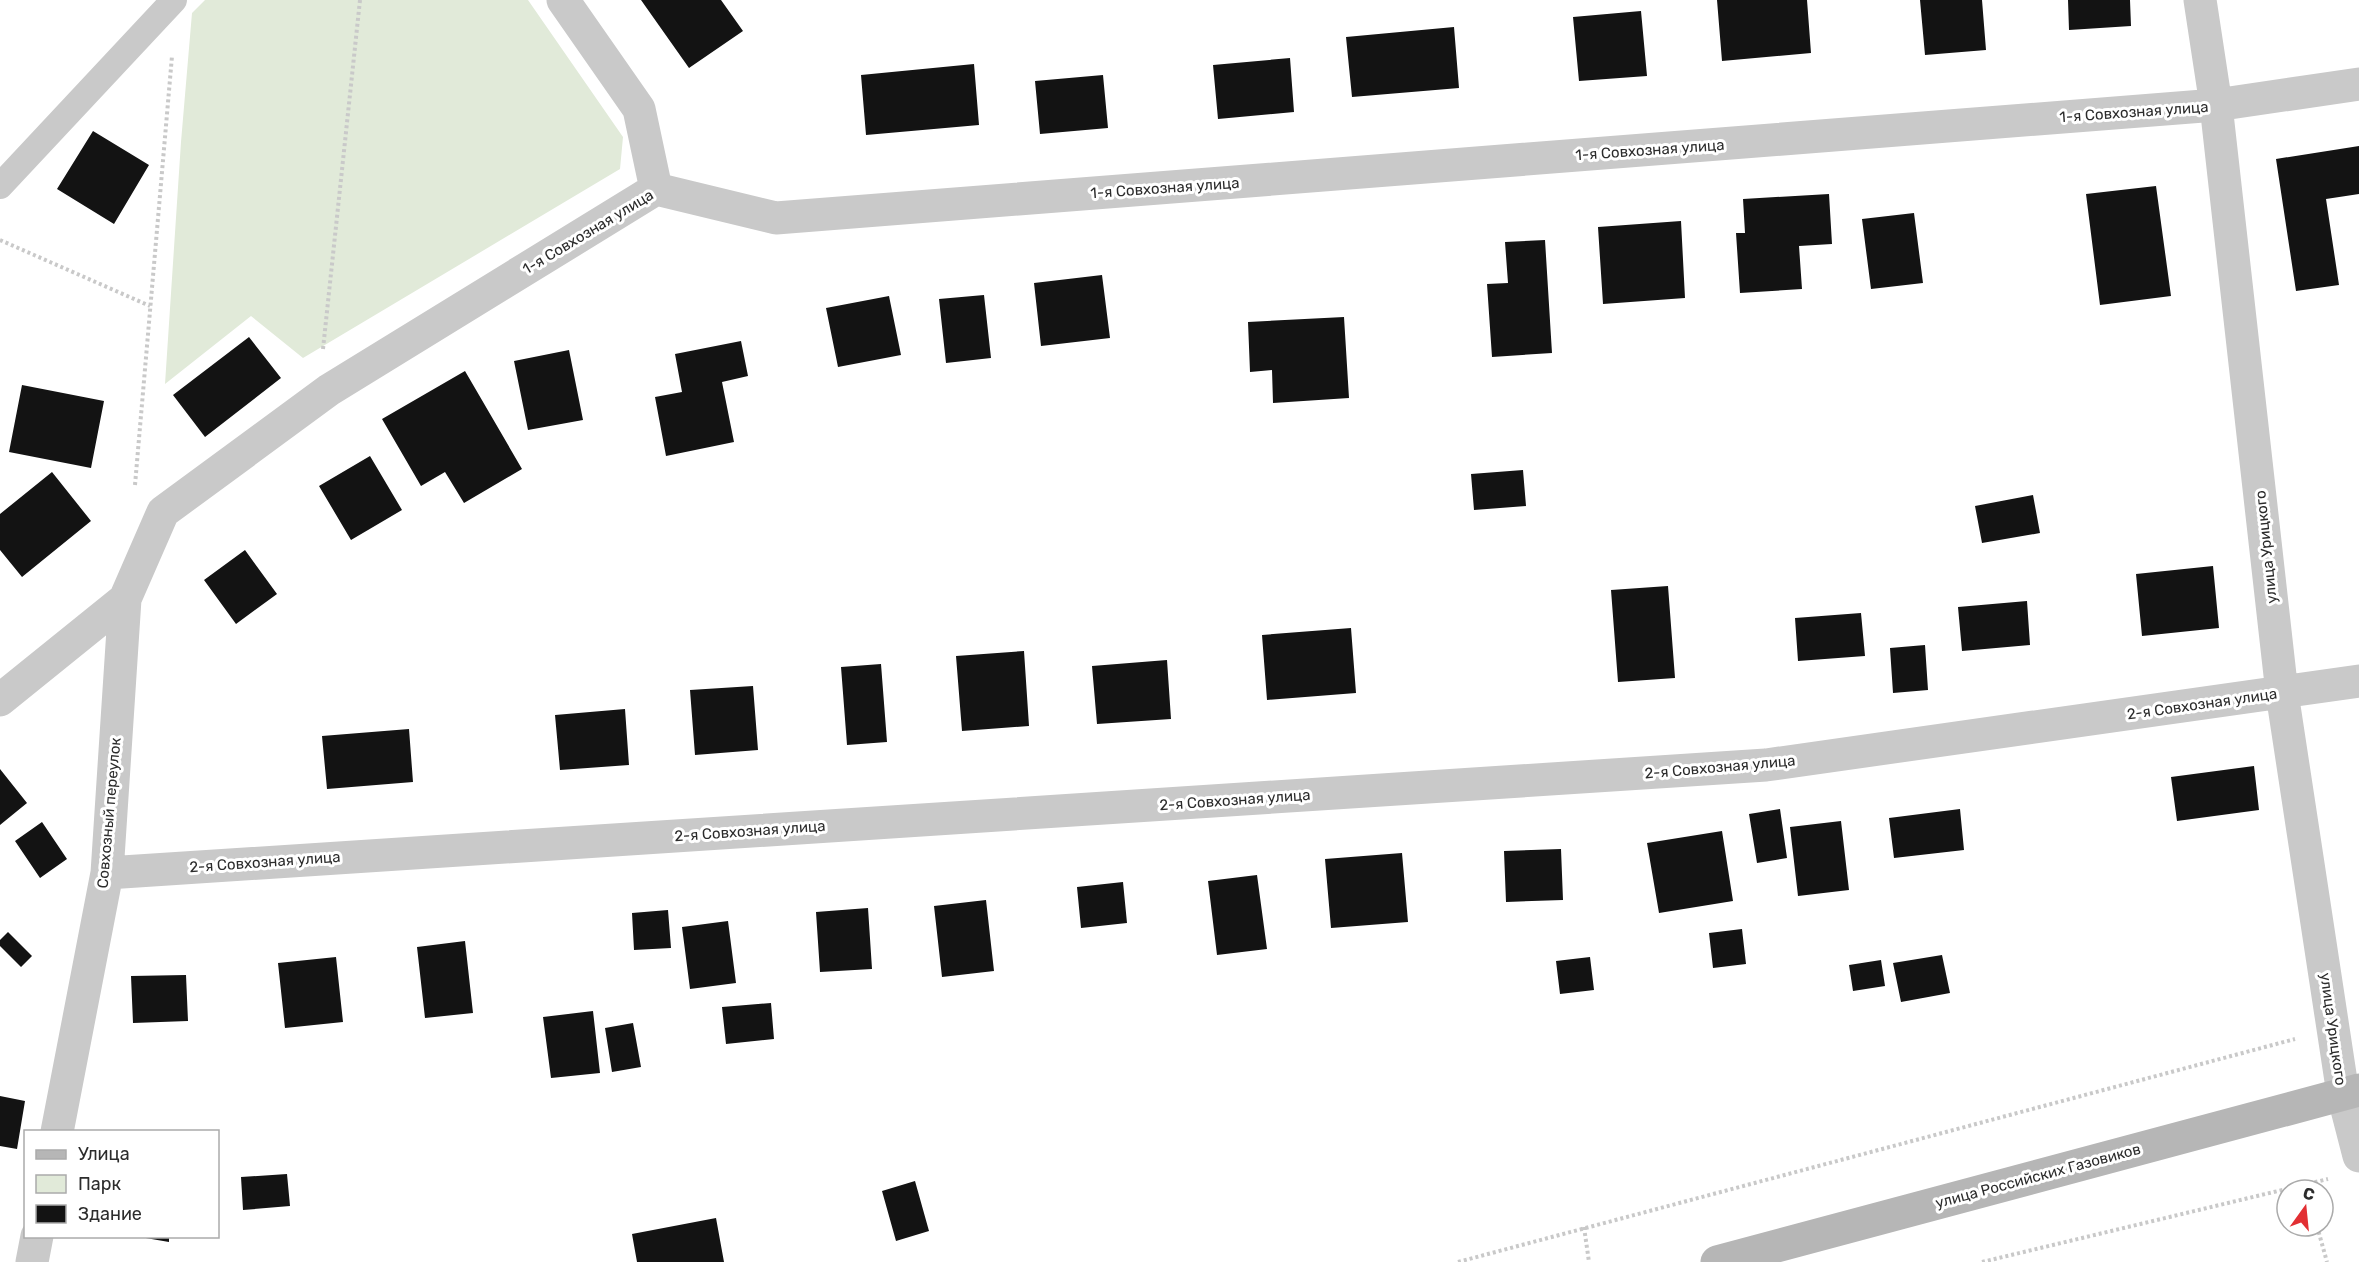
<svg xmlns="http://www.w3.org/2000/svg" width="2359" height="1262" viewBox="0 0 2359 1262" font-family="Rubik,sans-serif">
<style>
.green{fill:#e1ead9}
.building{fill:#131313}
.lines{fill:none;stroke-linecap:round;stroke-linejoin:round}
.path{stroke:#c9c9c9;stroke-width:4;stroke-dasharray:3 3;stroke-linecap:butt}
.lane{stroke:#c9c9c9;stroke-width:26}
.street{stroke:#c9c9c9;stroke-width:33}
.secondary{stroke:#b6b6b6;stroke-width:33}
.labels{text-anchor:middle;stroke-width:6;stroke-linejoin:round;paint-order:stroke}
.street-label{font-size:15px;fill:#2c2c2c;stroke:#fff}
</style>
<rect width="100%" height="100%" fill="#fff"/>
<!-- green -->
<path class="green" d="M 205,0 L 528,0 L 623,137 L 620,169 L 303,358 L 251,316 L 165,384 L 181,142 L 192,13 Z"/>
<!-- building -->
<path class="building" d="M 641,0 L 721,0 L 743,31 L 689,68 Z
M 1717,0 L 1807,0 L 1811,53 L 1722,61 Z
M 1920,0 L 1982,0 L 1986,50 L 1925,55 Z
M 2068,0 L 2130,0 L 2131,26 L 2069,30 Z
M 1641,11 L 1647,76 L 1579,81 L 1573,17 Z
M 1454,27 L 1459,88 L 1352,97 L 1346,37 Z
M 1290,58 L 1294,112 L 1218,119 L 1213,65 Z
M 974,64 L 979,125 L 866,135 L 861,75 Z
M 1103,75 L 1108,128 L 1040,134 L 1035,81 Z
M 93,131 L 149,165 L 114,224 L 57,189 Z
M 2359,146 L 2359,194 L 2326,199 L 2339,285 L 2296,291 L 2276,159 Z
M 2156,186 L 2171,296 L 2100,305 L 2086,194 Z
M 1829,194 L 1832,244 L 1799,246 L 1802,289 L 1740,293 L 1736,233 L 1745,233 L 1743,199 Z
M 1914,213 L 1923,283 L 1871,289 L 1862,219 Z
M 1681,221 L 1685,298 L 1603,304 L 1598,227 Z
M 1545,240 L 1552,353 L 1492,357 L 1487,284 L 1508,283 L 1505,242 Z
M 1102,275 L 1110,338 L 1041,346 L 1034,283 Z
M 984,295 L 991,358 L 946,363 L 939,299 Z
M 889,296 L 901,355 L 838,367 L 826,308 Z
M 1344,317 L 1349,398 L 1273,403 L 1272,370 L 1250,372 L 1248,322 Z
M 249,337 L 281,378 L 205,437 L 173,395 Z
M 741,341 L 748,376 L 722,382 L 734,442 L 666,456 L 655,397 L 682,392 L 675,354 Z
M 569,350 L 583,420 L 528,430 L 514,361 Z
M 465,371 L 522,469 L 464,503 L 445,472 L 421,486 L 382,419 Z
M 22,385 L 104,401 L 91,468 L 9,452 Z
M 370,456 L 402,510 L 351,540 L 319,486 Z
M 1523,470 L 1526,506 L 1474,510 L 1471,474 Z
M 52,472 L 91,521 L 22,577 L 0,550 L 0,514 Z
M 2033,495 L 2040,533 L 1982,543 L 1975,506 Z
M 245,550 L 277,594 L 236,624 L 204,580 Z
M 2213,566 L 2219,628 L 2142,636 L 2136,574 Z
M 1668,586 L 1675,678 L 1618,682 L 1611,590 Z
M 2027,601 L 2030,645 L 1962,651 L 1958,607 Z
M 1861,613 L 1865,656 L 1798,661 L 1795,618 Z
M 1351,628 L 1356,693 L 1267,700 L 1262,635 Z
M 1925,645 L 1928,690 L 1893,693 L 1890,648 Z
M 1024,651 L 1029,726 L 962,731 L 956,656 Z
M 1167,660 L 1171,719 L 1097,724 L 1092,666 Z
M 881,664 L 887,742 L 847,745 L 841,667 Z
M 753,686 L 758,750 L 695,755 L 690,690 Z
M 625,709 L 629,765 L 560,770 L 555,715 Z
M 409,729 L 413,782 L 327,789 L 322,736 Z
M 2254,766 L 2259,810 L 2177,821 L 2171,777 Z
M 0,769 L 27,803 L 0,825 Z
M 1780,809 L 1787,858 L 1757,863 L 1749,814 Z
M 1960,809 L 1964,850 L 1894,858 L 1889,818 Z
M 1841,821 L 1849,890 L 1798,896 L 1790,827 Z
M 42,822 L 67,859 L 40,878 L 15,841 Z
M 1722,831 L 1733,901 L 1659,913 L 1647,843 Z
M 1561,849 L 1563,900 L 1506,902 L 1504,851 Z
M 1402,853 L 1408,922 L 1331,928 L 1325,859 Z
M 1257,875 L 1267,949 L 1217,955 L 1208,881 Z
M 1123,882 L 1127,923 L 1081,928 L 1077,887 Z
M 986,900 L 994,971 L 942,977 L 934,906 Z
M 868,908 L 872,969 L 820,972 L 816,912 Z
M 668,910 L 671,948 L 634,950 L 632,913 Z
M 728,921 L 736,983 L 690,989 L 682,927 Z
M 1742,929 L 1746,964 L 1713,968 L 1709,933 Z
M 8,932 L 32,956 L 21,967 L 0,946 L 0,940 Z
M 465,941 L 473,1013 L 425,1018 L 417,947 Z
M 1942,955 L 1950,993 L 1901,1002 L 1893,963 Z
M 336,957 L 343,1022 L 285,1028 L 278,963 Z
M 1590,957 L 1594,990 L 1560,994 L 1556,961 Z
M 1881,960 L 1885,986 L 1853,991 L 1849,965 Z
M 186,975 L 188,1021 L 133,1023 L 131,976 Z
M 771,1003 L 774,1039 L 726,1044 L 722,1007 Z
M 593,1011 L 600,1073 L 551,1078 L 543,1017 Z
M 633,1023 L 641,1067 L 612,1072 L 605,1028 Z
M 0,1096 L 25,1101 L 17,1149 L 0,1146 Z
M 287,1174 L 290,1206 L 243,1210 L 241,1177 Z
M 915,1181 L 929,1231 L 896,1241 L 882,1191 Z
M 716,1218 L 724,1262 L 637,1262 L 632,1234 Z
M 134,1236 L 169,1236 L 169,1242 Z"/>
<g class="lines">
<!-- path -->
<path class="path" d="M 0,240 L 150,306
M 323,349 L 360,0
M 135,485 L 172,56
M 2317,1226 L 2327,1262
M 1584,1227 L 1589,1262
M 1458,1262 L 2295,1039
M 1982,1262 L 2328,1179"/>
<!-- lane -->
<path class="lane" d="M 0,186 L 174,0"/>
<!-- street -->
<path class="street" d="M 563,0 L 639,109 L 656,189
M 2200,0 L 2216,105 L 2282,693 L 2343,1094 L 2359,1156
M 0,700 L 125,599
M 107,873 L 1766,765 L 2359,681
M 57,1132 L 107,873 L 125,599 L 163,512 L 329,390 L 656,189 L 776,218 L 2216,105 L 2359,84
M 32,1262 L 37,1236"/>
<!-- secondary -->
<path class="secondary" d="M 1717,1262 L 2359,1090"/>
</g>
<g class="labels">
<!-- street labels -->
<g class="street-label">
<text transform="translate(2134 112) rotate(-4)" y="5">1-я Совхозная улица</text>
<text transform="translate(1650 150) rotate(-4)" y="5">1-я Совхозная улица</text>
<text transform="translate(1165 188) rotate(-4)" y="5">1-я Совхозная улица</text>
<text transform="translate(588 232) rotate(-31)" y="5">1-я Совхозная улица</text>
<text transform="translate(2266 547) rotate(-96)" y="5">улица Урицкого</text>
<text transform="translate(2202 704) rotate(-8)" y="5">2-я Совхозная улица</text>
<text transform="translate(1720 767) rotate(-5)" y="5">2-я Совхозная улица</text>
<text transform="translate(1235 800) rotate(-4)" y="5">2-я Совхозная улица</text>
<text transform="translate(109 813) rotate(-85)" y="5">Совхозный переулок</text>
<text transform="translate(750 831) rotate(-4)" y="5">2-я Совхозная улица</text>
<text transform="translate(265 862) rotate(-4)" y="5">2-я Совхозная улица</text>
<text transform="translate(2333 1029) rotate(82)" y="5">улица Урицкого</text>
<text transform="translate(2038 1176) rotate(-15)" y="5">улица Российских Газовиков</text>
</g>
</g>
<!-- legend -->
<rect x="24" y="1130" width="195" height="108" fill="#ffffff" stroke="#ababab" stroke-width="1.5"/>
<rect x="36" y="1150" width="30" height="9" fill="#b6b6b6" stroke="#ababab" stroke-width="1.5"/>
<text x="78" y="1160" font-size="18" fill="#2c2c2c">Улица</text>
<rect x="36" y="1175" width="30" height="18" fill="#e1ead9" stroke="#ababab" stroke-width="1.5"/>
<text x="78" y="1190" font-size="18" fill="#2c2c2c">Парк</text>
<rect x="36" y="1205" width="30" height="18" fill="#131313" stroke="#ababab" stroke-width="1.5"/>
<text x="78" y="1220" font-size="18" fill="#2c2c2c">Здание</text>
<!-- north arrow -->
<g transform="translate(2305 1208) rotate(15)"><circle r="28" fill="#ffffff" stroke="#ababab" stroke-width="1.5"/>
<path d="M0-4.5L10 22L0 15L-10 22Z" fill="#e22f33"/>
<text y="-9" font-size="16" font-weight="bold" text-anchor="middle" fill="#2c2c2c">С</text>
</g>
</svg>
